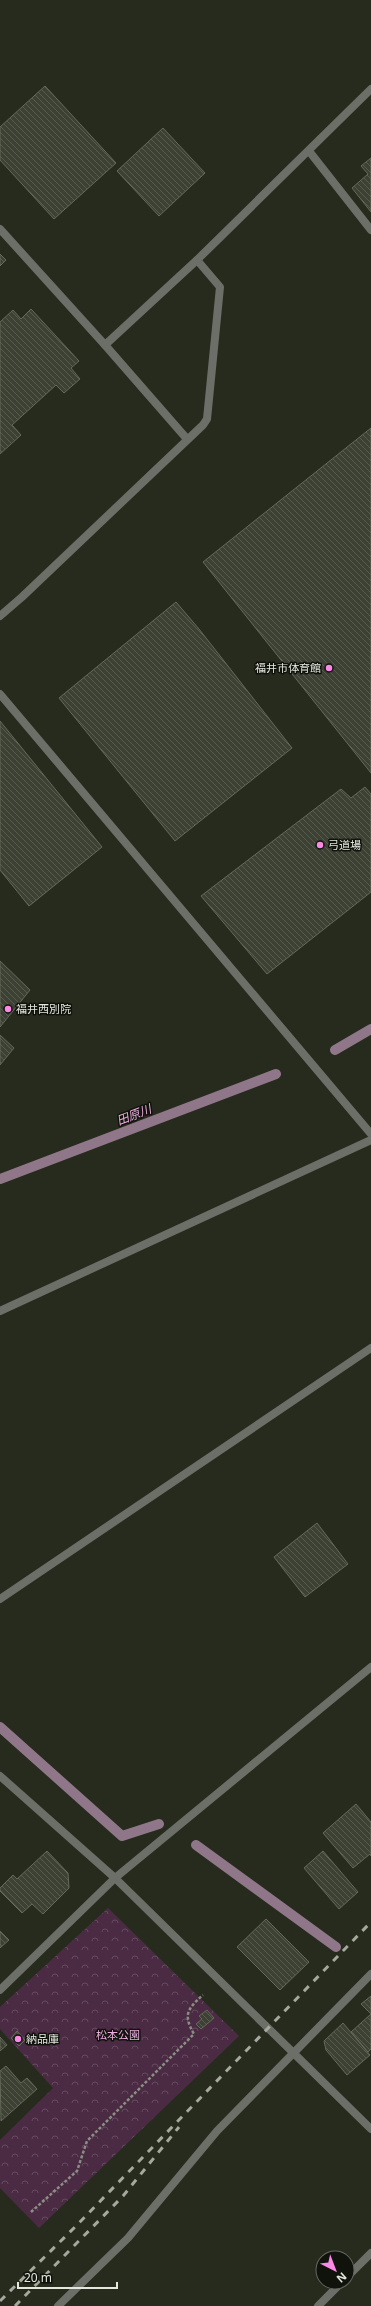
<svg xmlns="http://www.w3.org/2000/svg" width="371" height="2306" viewBox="0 0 371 2306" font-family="'Noto Sans','Noto Sans JP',sans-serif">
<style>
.park{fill:url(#park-crowns)}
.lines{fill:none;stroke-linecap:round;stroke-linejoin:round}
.stream{stroke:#907689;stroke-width:10}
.building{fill:url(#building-back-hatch);stroke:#656b5b}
.path{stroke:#8b8f83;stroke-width:2.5;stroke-dasharray:3 2;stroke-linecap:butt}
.minor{stroke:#6c6f68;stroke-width:8}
.tertiary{stroke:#6c6f68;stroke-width:8}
.rail{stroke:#a4a89d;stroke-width:3;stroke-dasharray:7 7;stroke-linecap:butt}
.poi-dot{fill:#fb87e6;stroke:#10120c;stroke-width:1.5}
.labels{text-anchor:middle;stroke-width:3;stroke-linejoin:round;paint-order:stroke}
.poi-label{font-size:11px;fill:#e4e7de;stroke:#10120c;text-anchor:start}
.park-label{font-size:11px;fill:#eaacdd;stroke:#10120c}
.water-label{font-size:12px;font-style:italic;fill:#edaedf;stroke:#10120c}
</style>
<defs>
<pattern id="park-crowns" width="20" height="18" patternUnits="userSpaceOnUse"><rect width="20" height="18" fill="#4b2b44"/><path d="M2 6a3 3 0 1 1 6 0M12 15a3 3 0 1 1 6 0" fill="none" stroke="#654a5f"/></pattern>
<pattern id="building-back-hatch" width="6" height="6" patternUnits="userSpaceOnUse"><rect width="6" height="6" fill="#3c4133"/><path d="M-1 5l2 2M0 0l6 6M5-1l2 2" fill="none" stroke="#585c50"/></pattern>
</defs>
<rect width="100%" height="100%" fill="#262b1d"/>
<!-- park -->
<path class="park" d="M 108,1908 L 239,2036 L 39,2228 L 0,2188 L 0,2140 L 53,2088 L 0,2029 L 0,2007 Z"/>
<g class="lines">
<!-- stream -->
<path class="stream" d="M 335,1050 L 371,1029
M 0,1179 L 276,1074
M 0,1727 L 122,1836 L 159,1824
M 196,1845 L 336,1947"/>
</g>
<!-- building -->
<path class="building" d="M 45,86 L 116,163 L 54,219 L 0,160 L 0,127 Z
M 163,128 L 205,173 L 159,216 L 117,171 Z
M 371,158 L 371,212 L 352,188 L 368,174 L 361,166 Z
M 0,254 L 6,260 L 0,266 Z
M 31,309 L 79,361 L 71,368 L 80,379 L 64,393 L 56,385 L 12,425 L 21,435 L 0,454 L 0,322 L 13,310 L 21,319 Z
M 371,428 L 371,773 L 203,562 Z
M 176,602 L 199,629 L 292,748 L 175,841 L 59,698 Z
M 0,721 L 102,847 L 29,906 L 0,870 Z
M 365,787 L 371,794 L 371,892 L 267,974 L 201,896 L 341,789 L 351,798 Z
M 0,961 L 30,990 L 0,1027 Z
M 0,1035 L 14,1048 L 0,1065 Z
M 317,1523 L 348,1564 L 305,1597 L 274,1557 Z
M 356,1804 L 371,1822 L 371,1856 L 370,1854 L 353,1868 L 323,1833 Z
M 47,1851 L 68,1873 L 69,1888 L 43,1914 L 32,1904 L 22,1913 L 0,1891 L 0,1888 L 13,1875 L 17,1879 Z
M 323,1851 L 358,1892 L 339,1909 L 304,1868 Z
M 266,1919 L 309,1962 L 280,1990 L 237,1947 Z
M 0,1931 L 9,1940 L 0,1948 Z
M 371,1996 L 371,2049 L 368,2052 L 351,2032 L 371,2014 L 361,2004 Z
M 207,2010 L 214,2018 L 201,2029 L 196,2024 L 202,2019 L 199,2016 Z
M 343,2023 L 370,2055 L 347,2075 L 326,2050 L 324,2041 Z
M 17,2031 L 25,2040 L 19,2046 L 11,2038 Z
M 0,2037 L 7,2045 L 0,2051 Z
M 6,2066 L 21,2083 L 27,2078 L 37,2089 L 1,2121 L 0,2071 Z"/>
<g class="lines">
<!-- path -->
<path class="path" d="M 31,2212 L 77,2171 L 87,2141 L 194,2034 C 183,2015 187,2009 203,1995"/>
<!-- minor -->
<path class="minor" d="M 309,151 L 371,230
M 105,345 L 187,439
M 0,616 L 22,597 L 203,425 L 207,419 L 220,287 L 197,260
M 0,694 L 371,1134
M 0,1311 L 371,1140
M 0,1599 L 371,1348
M 0,1990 L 115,1878 L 371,1667
M 347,2277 L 371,2253
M 58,2306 L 128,2238 L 217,2131 L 371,1974
M 318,2306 L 342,2282"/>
<!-- tertiary -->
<path class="tertiary" d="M 0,229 L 105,345 L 197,260 L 371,89
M 0,1776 L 115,1878 L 371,2129"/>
<!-- rail -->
<path class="rail" d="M 0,2301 L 78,2224 L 371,1922
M 15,2306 L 123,2196 L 179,2127"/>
</g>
<!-- markers -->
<g class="poi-dot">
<circle cx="329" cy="668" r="4"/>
<circle cx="320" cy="845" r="4"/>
<circle cx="8" cy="1009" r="4"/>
<circle cx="18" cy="2039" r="4"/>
</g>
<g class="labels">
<!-- poi labels -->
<g class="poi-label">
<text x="321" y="672" text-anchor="end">福井市体育館</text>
<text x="328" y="849">弓道場</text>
<text x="16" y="1013">福井西別院</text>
<text x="26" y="2043">納品庫</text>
</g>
<!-- park labels -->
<g class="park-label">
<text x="118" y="2039">松本公園</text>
</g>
<!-- water labels -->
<g class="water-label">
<text transform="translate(134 1115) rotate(-21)" y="4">田原川</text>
</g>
</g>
<!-- north arrow -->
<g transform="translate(335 2270) rotate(138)"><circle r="19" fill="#10120c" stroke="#656760"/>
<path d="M0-3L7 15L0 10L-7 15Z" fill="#fb87e6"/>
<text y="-6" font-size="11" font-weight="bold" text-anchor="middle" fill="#e4e7de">N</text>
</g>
<!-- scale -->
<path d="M18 2282v6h99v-6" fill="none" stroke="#e4e7de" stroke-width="2"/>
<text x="24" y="2282" font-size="12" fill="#e4e7de" stroke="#10120c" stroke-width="3" paint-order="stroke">20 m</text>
</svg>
